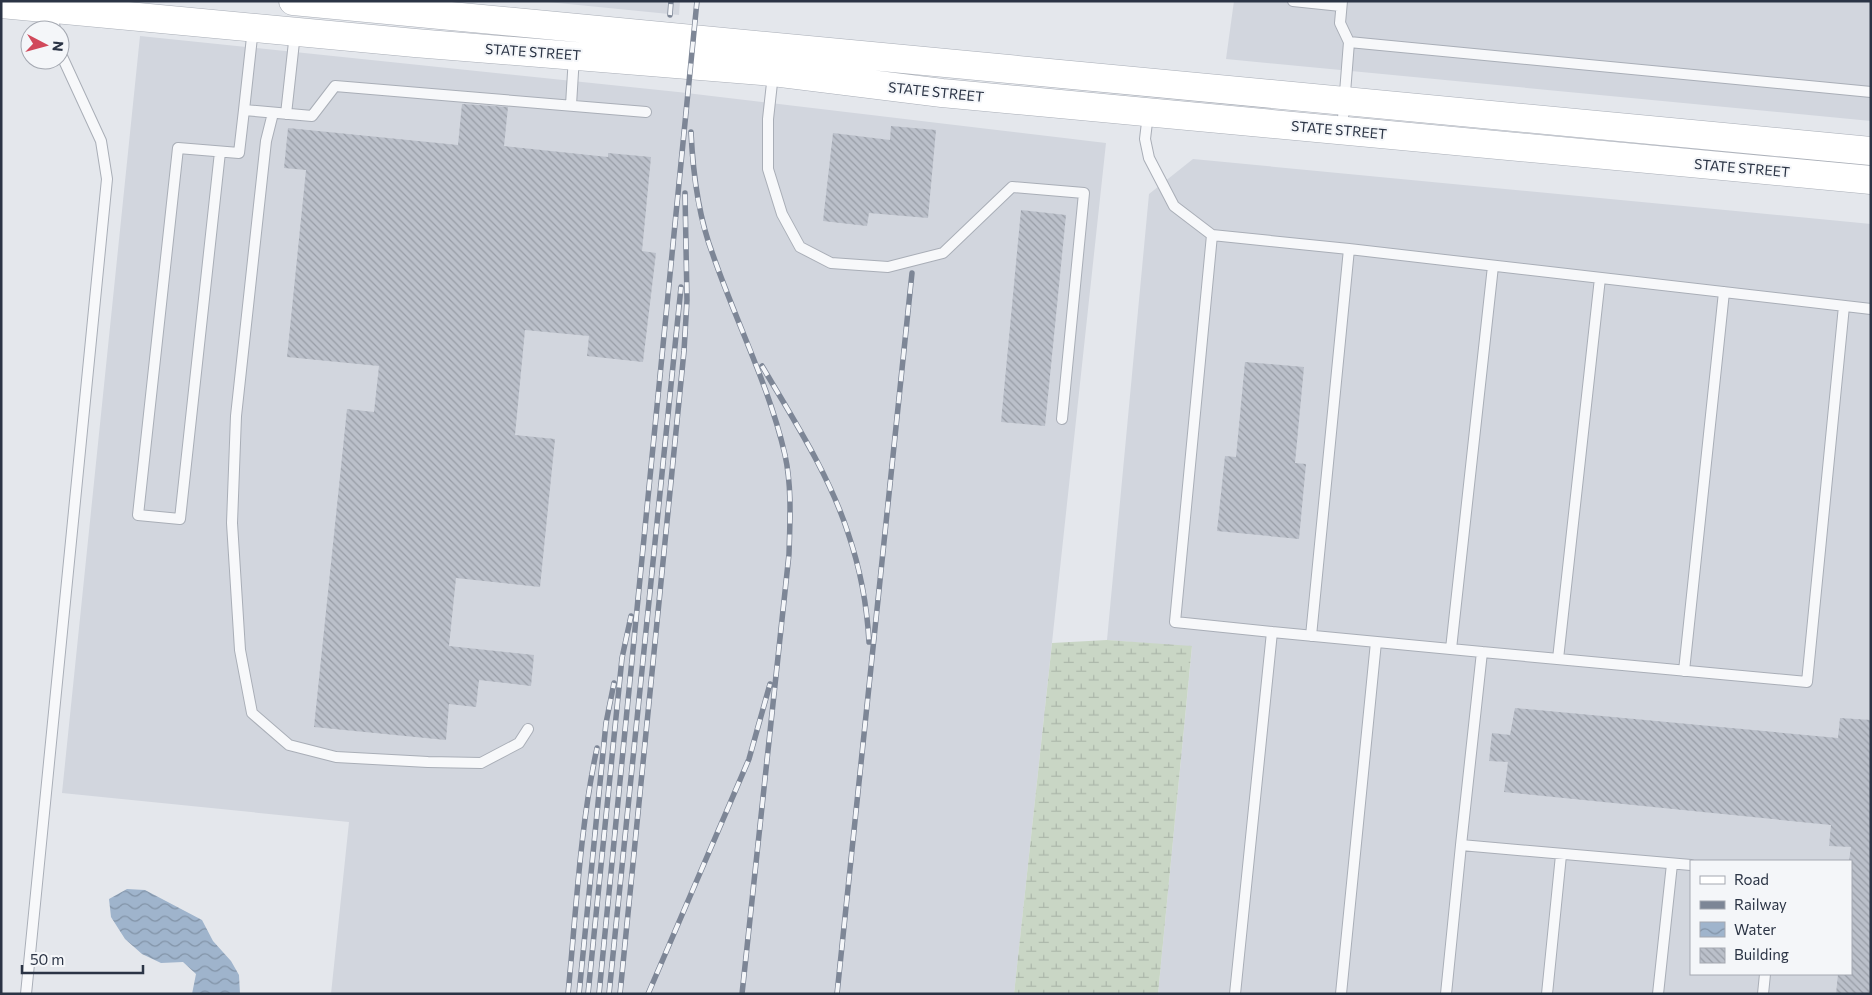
<svg xmlns="http://www.w3.org/2000/svg" width="1872" height="995" viewBox="0 0 1872 995" font-family="Commissioner,sans-serif">
<style>
.built{fill:#d2d6de;fill-rule:evenodd}
.wetland{fill:url(#wetland-marsh)}
.water{fill:url(#water-waves)}
.building{fill:url(#building-back-hatch)}
.lines{fill:none;stroke-linecap:round;stroke-linejoin:round}
.lane-casing{stroke:#a9aeb7;stroke-width:12}
.secondary-casing{stroke:#a9aeb7;stroke-width:29}
.lane{stroke:#f7f8fa;stroke-width:10}
.secondary{stroke:#fff;stroke-width:28}
.rail-casing{stroke:#7d8696;stroke-width:5.5}
.rail{stroke:#f4f6f9;stroke-width:4;stroke-dasharray:11;stroke-linecap:butt}
.labels{text-anchor:middle;stroke-width:4;stroke-linejoin:round;paint-order:stroke}
.street-label{font-size:14px;fill:#2b3445;stroke:#f4f6f9}
</style>
<defs>
<pattern id="wetland-marsh" width="20" height="14" patternUnits="userSpaceOnUse" patternTransform="scale(1.25)"><rect width="20" height="14" fill="#c9d6c5"/><path d="M1 5h8M5 5V1M11 12h8M15 12V8" fill="none" stroke="#adb8ab"/></pattern>
<pattern id="water-waves" width="16" height="10" patternUnits="userSpaceOnUse" patternTransform="scale(1.25)"><rect width="16" height="10" fill="#9fb4cc"/><path d="M0 5q4-4 8 0t8 0" fill="none" stroke="#8293a7"/></pattern>
<pattern id="building-back-hatch" width="6" height="6" patternUnits="userSpaceOnUse" patternTransform="scale(1.25)"><rect width="6" height="6" fill="#bbc0ca"/><path d="M-1 5l2 2M0 0l6 6M5-1l2 2" fill="none" stroke="#989da6"/></pattern>
</defs>
<rect width="100%" height="100%" fill="#e4e7ec"/>
<!-- built -->
<path class="built" d="M 538,1 L 680,1 L 679,15 Z
M 1234,1 L 1871,1 L 1871,121 L 1226,59 Z
M 140,36 L 678,92 L 1106,143 L 1014,994 L 331,994 L 349,822 L 62,793 Z
M 1193,159 L 1871,224 L 1871,994 L 1158,994 L 1192,647 L 1107,640 L 1149,194 ZM 1691,861 L 1851,861 L 1851,974 L 1691,974 Z"/>
<!-- wetland -->
<path class="wetland" d="M 1107,640 L 1192,646 L 1158,994 L 1014,994 L 1052,643 Z"/>
<!-- water -->
<path class="water" d="M 127,889 L 145,890 L 202,920 L 213,941 L 231,961 L 239,975 L 240,994 L 192,994 L 196,974 L 183,962 L 161,963 L 142,954 L 125,939 L 111,917 L 109,899 Z"/>
<!-- building -->
<path class="building" d="M 462,104 L 508,107 L 504,146 L 608,157 L 608,153 L 651,157 L 642,251 L 656,253 L 643,362 L 587,356 L 589,336 L 525,330 L 515,435 L 555,439 L 540,587 L 456,578 L 449,646 L 534,655 L 531,686 L 479,680 L 476,707 L 449,704 L 446,740 L 314,727 L 347,409 L 374,412 L 379,366 L 287,357 L 306,170 L 284,168 L 288,128 L 458,145 Z
M 891,126 L 936,130 L 928,218 L 869,213 L 867,226 L 823,221 L 833,133 L 890,140 Z
M 1021,210 L 1066,215 L 1045,426 L 1001,422 Z
M 1245,362 L 1304,367 L 1295,463 L 1306,464 L 1299,539 L 1217,531 L 1225,456 L 1236,457 Z
M 1515,708 L 1838,738 L 1840,718 L 1871,720 L 1871,994 L 1836,994 L 1838,974 L 1851,974 L 1851,861 L 1849,861 L 1851,847 L 1829,846 L 1831,825 L 1504,792 L 1508,762 L 1489,761 L 1492,733 L 1510,735 Z"/>
<g class="lines">
<defs>
<path id="lane" d="M 1293,1 L 1341,6
M 1342,1 L 1340,23 L 1349,42 L 1871,92
M 52,9 L 55,30
M 253,28 L 244,110 L 312,116 L 335,86 L 646,112
M 773,74 L 768,119 L 768,169 L 782,214 L 800,247 L 831,263 L 888,267 L 943,253 L 1012,187 L 1084,193 L 1062,419
M 571,105 L 574,56
M 273,113 L 266,141 L 236,416 L 232,523 L 240,650 L 252,713 L 289,745 L 336,757 L 428,762 L 481,763 L 519,743 L 528,729
M 286,114 L 295,33
M 1148,114 L 1145,139 L 1149,158 L 1174,206 L 1212,235 L 1349,249 L 1871,309
M 1342,131 L 1349,42
M 220,152 L 180,519 L 138,515 L 178,148 L 239,153 L 244,110
M 1212,235 L 1175,622 L 1272,632 L 1235,994
M 1272,632 L 1482,652 L 1461,845 L 1691,865
M 1311,636 L 1349,249
M 1451,649 L 1493,266
M 1482,652 L 1807,682 L 1844,306
M 1558,659 L 1600,278
M 1684,671 L 1724,292
M 26,994 L 107,179 L 101,141 L 60,52
M 1341,994 L 1376,642
M 1446,994 L 1461,845
M 1547,994 L 1561,855
M 1658,994 L 1672,864
M 1763,994 L 1765,974"/>
<path id="secondary" d="M 293,1 L 1871,151
M 1,4 L 415,43 L 773,72 L 942,93 L 1871,180"/>
</defs>
<!-- lane casing -->
<use href="#lane" class="lane-casing"/>
<!-- secondary casing -->
<use href="#secondary" class="secondary-casing"/>
<!-- lane -->
<use href="#lane" class="lane"/>
<!-- secondary -->
<use href="#secondary" class="secondary"/>
<defs>
<path id="rail" d="M 670,15 L 671,1
M 691,132 C 693,174 698,216 713,255 C 736,322 769,385 785,455 C 792,487 790,521 789,554 L 742,994
M 762,366 C 793,419 829,474 848,533 C 860,568 867,605 869,642
M 568,994 C 576,913 580,827 597,748
M 579,994 L 606,723 L 614,683
M 588,994 L 622,658 L 631,616
M 599,994 L 697,1
M 609,994 L 681,287
M 620,994 L 684,351 L 687,300 L 685,193
M 648,994 L 749,759 L 770,684
M 837,994 L 912,273"/>
</defs>
<!-- rail casing -->
<use href="#rail" class="rail-casing"/>
<!-- rail -->
<use href="#rail" class="rail"/>
</g>
<g class="labels">
<!-- street labels -->
<g class="street-label">
<text transform="translate(533 52) rotate(4)" y="5">STATE STREET</text>
<text transform="translate(936 92) rotate(6)" y="5">STATE STREET</text>
<text transform="translate(1339 130) rotate(5)" y="5">STATE STREET</text>
<text transform="translate(1742 168) rotate(5)" y="5">STATE STREET</text>
</g>
</g>
<!-- border -->
<rect width="1872" height="995" fill="none" stroke="#2b3445" stroke-width="5"/>
<!-- legend -->
<rect x="1690" y="860" width="162" height="115" fill="#f4f6f9" stroke="#a4a8b1"/>
<rect x="1700" y="876" width="25" height="8" fill="#ffffff" stroke="#a4a8b1"/>
<text x="1734" y="885" font-size="15" fill="#2b3445">Road</text>
<rect x="1700" y="901" width="25" height="8" fill="#7d8696" stroke="#a4a8b1"/>
<text x="1734" y="910" font-size="15" fill="#2b3445">Railway</text>
<rect x="1700" y="922" width="25" height="15" fill="url(#water-waves)" stroke="#a4a8b1"/>
<text x="1734" y="935" font-size="15" fill="#2b3445">Water</text>
<rect x="1700" y="948" width="25" height="15" fill="url(#building-back-hatch)" stroke="#a4a8b1"/>
<text x="1734" y="960" font-size="15" fill="#2b3445">Building</text>
<!-- north arrow -->
<g transform="translate(45 45) rotate(96)"><circle r="24" fill="#f4f6f9" stroke="#a4a8b1"/>
<path d="M0-4L9 19L0 12L-9 19Z" fill="#d1495b"/>
<text y="-8" font-size="14" font-weight="bold" text-anchor="middle" fill="#2b3445">N</text>
</g>
<!-- scale -->
<path d="M22 965v8h121v-8" fill="none" stroke="#2b3445" stroke-width="2.5"/>
<text x="30" y="965" font-size="15" fill="#2b3445" stroke="#f4f6f9" stroke-width="4" paint-order="stroke">50 m</text>
</svg>
